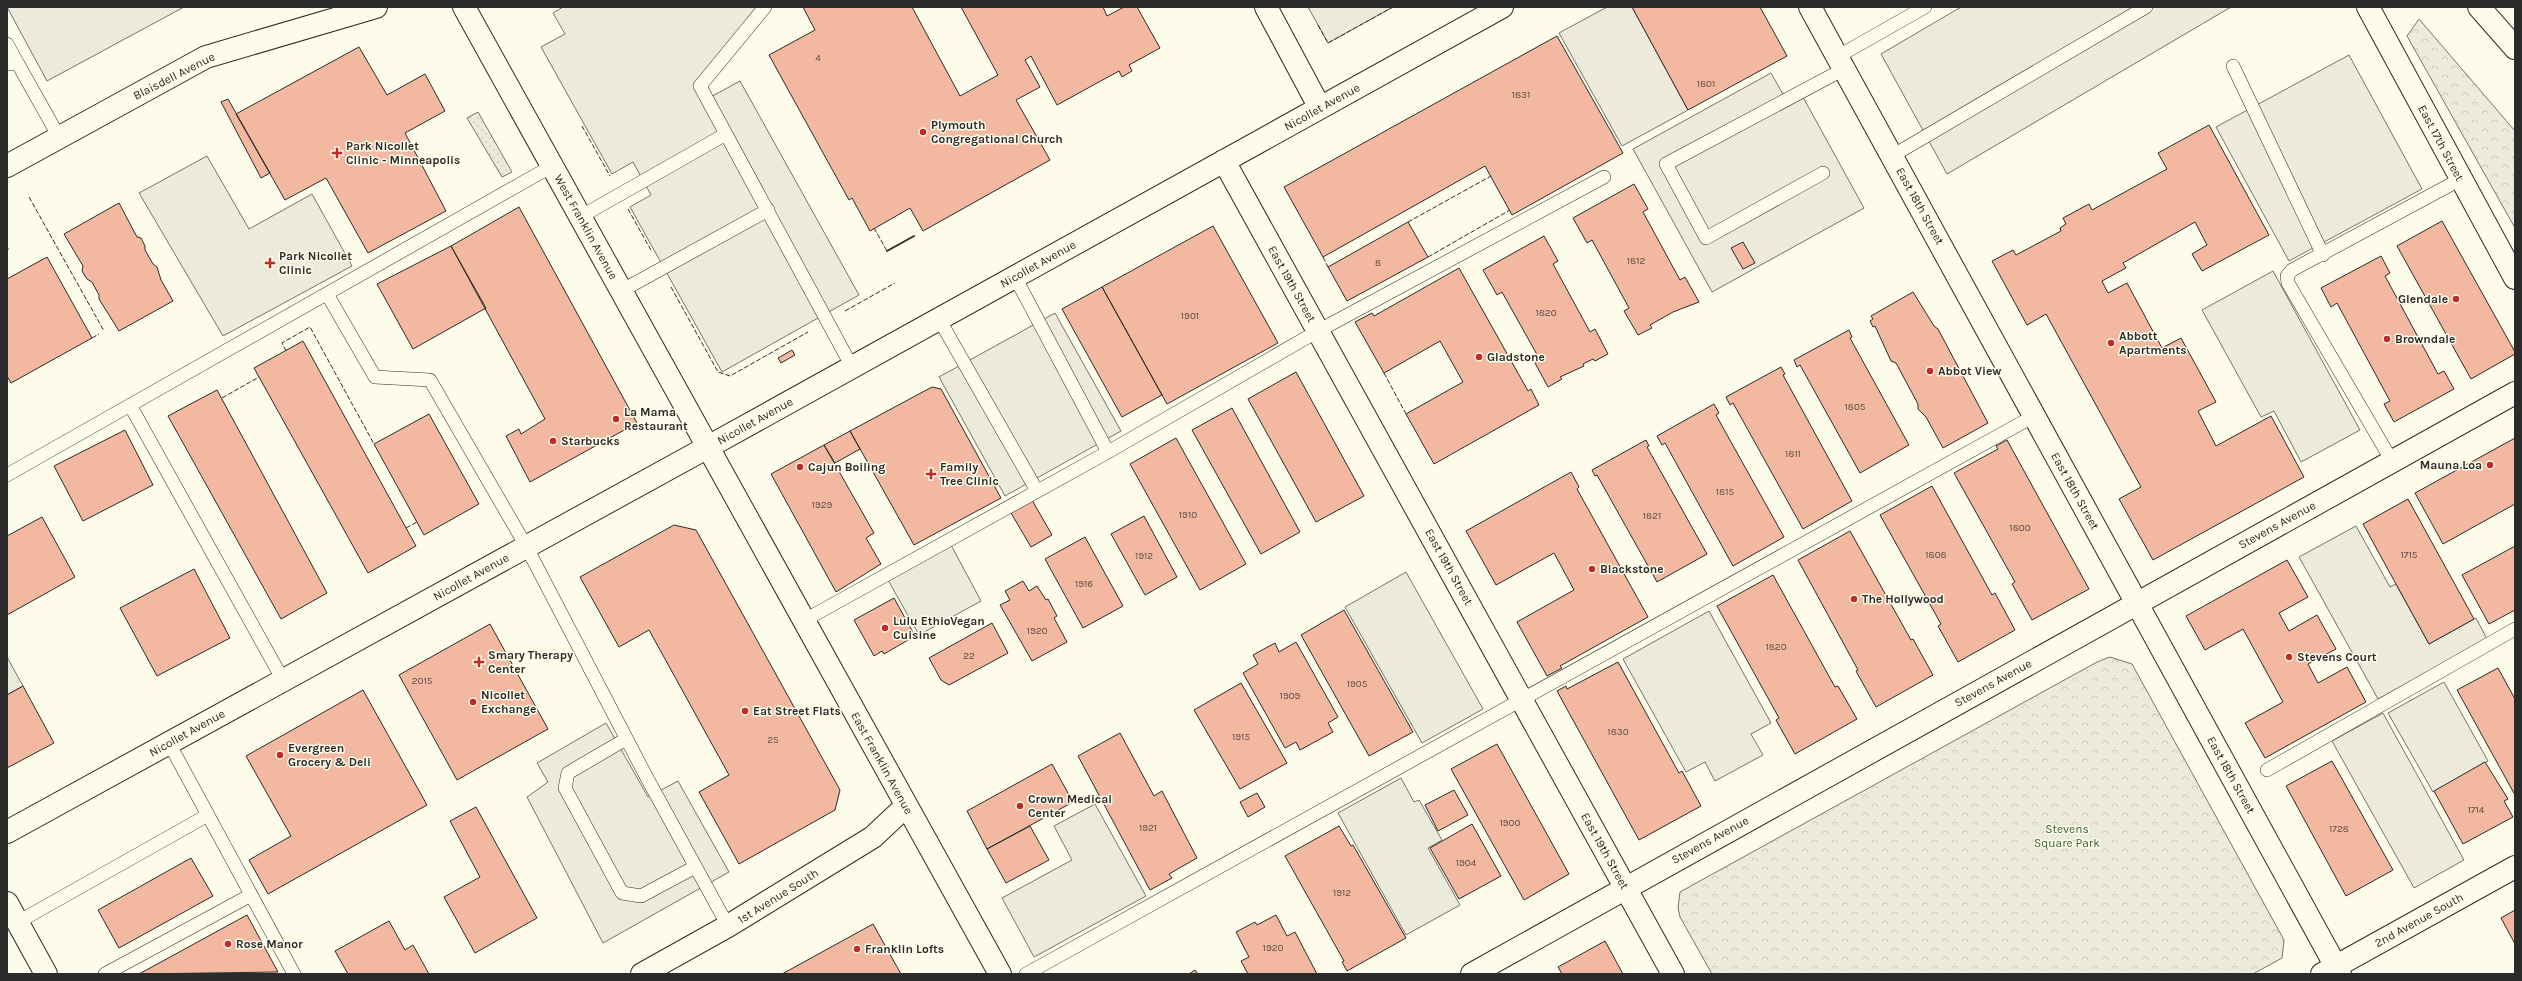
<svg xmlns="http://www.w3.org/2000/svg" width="2522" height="981" viewBox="0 0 2522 981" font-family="Karla,sans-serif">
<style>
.forest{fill:url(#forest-crowns);stroke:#74746e}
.garden{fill:url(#garden-dots);stroke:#74746e}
.parking{fill:#eceadb;stroke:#74746e}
.building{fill:#f2b8a0;stroke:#2b2b2b}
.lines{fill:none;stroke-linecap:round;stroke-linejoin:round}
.service-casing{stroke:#2b2b2b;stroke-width:14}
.minor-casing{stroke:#2b2b2b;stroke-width:24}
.tertiary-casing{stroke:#2b2b2b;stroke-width:24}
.secondary-casing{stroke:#2b2b2b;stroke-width:24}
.motorway-casing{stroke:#2b2b2b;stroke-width:24}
.service{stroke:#fdfbea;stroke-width:13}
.minor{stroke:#fdfbea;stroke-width:22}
.tertiary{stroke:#fdfbea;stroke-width:22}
.secondary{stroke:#fdfbea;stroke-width:22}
.motorway{stroke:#fdfbea;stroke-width:22}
.hedge{stroke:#34623c;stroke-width:3;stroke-dasharray:2 3;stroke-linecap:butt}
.fence{stroke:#2b2b2b;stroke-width:1;stroke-dasharray:5 2;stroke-linecap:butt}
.wall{stroke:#2b2b2b;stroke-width:2}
.poi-dot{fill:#c62828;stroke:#fdfbea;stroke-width:1.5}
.labels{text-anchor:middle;stroke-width:3;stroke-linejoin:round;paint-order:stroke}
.number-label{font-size:10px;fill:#5d4e48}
.street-label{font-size:12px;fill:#2b2b2b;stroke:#fdfbea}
.poi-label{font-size:12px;font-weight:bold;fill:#2b2b2b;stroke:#fdfbea;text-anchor:start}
.park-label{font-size:12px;fill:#34623c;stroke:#fdfbea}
</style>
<defs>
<pattern id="forest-crowns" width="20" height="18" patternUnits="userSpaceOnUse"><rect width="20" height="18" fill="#ecebdb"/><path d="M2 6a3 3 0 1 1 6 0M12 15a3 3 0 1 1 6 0" fill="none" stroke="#cbcabc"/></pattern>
<pattern id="garden-dots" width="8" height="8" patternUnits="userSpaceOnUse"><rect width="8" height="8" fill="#ecebdb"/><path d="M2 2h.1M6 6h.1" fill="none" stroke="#cbcabc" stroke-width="1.8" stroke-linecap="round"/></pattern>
</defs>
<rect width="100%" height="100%" fill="#fdfbea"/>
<!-- forest -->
<path class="forest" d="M 2419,19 L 2515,131 L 2515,228 L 2407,36 Z
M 2110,657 L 2132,664 L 2284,940 L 2282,958 L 2253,974 L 1712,974 L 1680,917 L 1678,908 L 1680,892 L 2097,662 Z"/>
<!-- garden -->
<path class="garden" d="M 478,112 L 512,172 L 502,177 L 467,118 Z"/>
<!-- parking -->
<path class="parking" d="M 7,7 L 184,7 L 47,81 Z
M 563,7 L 765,7 L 700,86 L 707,99 L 740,81 L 859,295 L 722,372 L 630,207 L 651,195 L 633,162 L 612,174 L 541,47 L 565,34 L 553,13 Z
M 1308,7 L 1393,7 L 1328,43 Z
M 1607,7 L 1632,7 L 1688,110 L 1622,146 L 1559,33 Z
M 1961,7 L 2231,7 L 1947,174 L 1881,54 Z
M 2349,55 L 2422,189 L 2289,261 L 2216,127 Z
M 1771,73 L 1784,96 L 1798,88 L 1864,208 L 1712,292 L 1633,149 Z
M 207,156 L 249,229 L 312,194 L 352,266 L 223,336 L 139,193 Z
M 2273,271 L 2360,430 L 2301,462 L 2274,411 L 2261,417 L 2202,310 Z
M 1055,313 L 1121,431 L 1005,496 L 939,377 Z
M 2356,526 L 2390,587 L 2396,584 L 2429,644 L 2476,618 L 2487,639 L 2378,699 L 2299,557 Z
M 951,545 L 981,601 L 919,635 L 888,580 Z
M 1406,572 L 1483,709 L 1422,743 L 1345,607 Z
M 1709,611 L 1771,723 L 1751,734 L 1763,755 L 1715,781 L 1705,762 L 1686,772 L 1623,659 Z
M 7,657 L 23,686 L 7,695 Z
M 2444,682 L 2488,761 L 2433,792 L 2388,713 Z
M 2383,713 L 2464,860 L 2414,888 L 2332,741 Z
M 606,723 L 648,797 L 678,781 L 729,872 L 603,943 L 527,797 L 548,782 L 537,763 Z
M 1401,778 L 1414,802 L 1419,800 L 1442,840 L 1428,848 L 1460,905 L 1406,935 L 1338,813 Z
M 1095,804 L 1146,896 L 1034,957 L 1002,898 L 1072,860 L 1054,826 Z"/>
<!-- building -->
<path class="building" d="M 803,7 L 912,7 L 960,96 L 998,75 L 961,7 L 1103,7 L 1107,16 L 1124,7 L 1137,7 L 1160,48 L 1129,65 L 1132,71 L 1122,77 L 1119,71 L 1057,105 L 1031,56 L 1025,60 L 1040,87 L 1016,100 L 1050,160 L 923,231 L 910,208 L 870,231 L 852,198 L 849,200 L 769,55 L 815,30 Z
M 1632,7 L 1760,7 L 1787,56 L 1688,110 Z
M 1557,36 L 1623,153 L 1512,215 L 1485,166 L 1323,257 L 1284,187 Z
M 359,47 L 387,95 L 425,74 L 445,111 L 405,133 L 446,211 L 368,253 L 326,178 L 285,200 L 236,114 Z
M 228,99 L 270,173 L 261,178 L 221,102 Z
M 2209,125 L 2269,235 L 2202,271 L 2192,254 L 2207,245 L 2195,222 L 2123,263 L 2126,268 L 2102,281 L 2108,293 L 2127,283 L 2162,348 L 2181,338 L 2216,402 L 2198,411 L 2216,446 L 2271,416 L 2304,477 L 2153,560 L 2119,499 L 2141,487 L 2046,314 L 2027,325 L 1992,261 L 2013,250 L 2016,255 L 2061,231 L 2060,228 L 2066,224 L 2063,218 L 2089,204 L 2092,210 L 2167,169 L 2158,153 Z
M 1634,184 L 1648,209 L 1643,212 L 1680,280 L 1685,277 L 1699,302 L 1673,312 L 1650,325 L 1652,328 L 1638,335 L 1624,311 L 1629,308 L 1592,240 L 1587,243 L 1573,218 Z
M 119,203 L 137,237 L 141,238 L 145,246 L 145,250 L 153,264 L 157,267 L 161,280 L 173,301 L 119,331 L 99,299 L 99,295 L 92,282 L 87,279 L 82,271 L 83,266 L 64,234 Z
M 519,207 L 637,423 L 530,482 L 506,436 L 519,429 L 521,434 L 545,419 L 451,246 Z
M 2442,221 L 2515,352 L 2515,354 L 2471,379 L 2397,246 Z
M 1408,222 L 1428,257 L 1347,301 L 1328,267 Z
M 1213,226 L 1278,343 L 1167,404 L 1102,287 Z
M 1544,236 L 1558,261 L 1553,264 L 1590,332 L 1595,329 L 1608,354 L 1595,361 L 1593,359 L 1583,364 L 1584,366 L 1560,377 L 1562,379 L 1548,387 L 1535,363 L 1540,360 L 1502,292 L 1497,295 L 1483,270 Z
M 1743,242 L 1755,263 L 1743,269 L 1731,248 Z
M 451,246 L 486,308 L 413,349 L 377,284 Z
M 2381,256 L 2390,273 L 2385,276 L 2438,374 L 2444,371 L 2454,389 L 2394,422 L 2384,404 L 2390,401 L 2337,303 L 2331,307 L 2321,288 Z
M 47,257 L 92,338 L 11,383 L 7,376 L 7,279 Z
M 1459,268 L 1528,391 L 1531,389 L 1539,405 L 1434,464 L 1406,414 L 1463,382 L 1440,341 L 1384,373 L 1355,322 L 1372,313 L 1374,316 Z
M 1102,287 L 1162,395 L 1122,417 L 1062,309 Z
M 1913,292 L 1934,326 L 1938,329 L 1988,423 L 1943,448 L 1926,417 L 1918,409 L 1918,404 L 1896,363 L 1891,361 L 1875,326 L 1873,327 L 1870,321 L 1873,319 L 1871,316 Z
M 1849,330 L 1852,337 L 1850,338 L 1909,445 L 1860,473 L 1800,365 L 1797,367 L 1794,360 Z
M 303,341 L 416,546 L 368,573 L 254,368 Z
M 792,350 L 795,355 L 781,363 L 778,358 Z
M 1781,367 L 1785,374 L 1783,375 L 1852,501 L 1803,529 L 1733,403 L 1730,405 L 1726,397 Z
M 1296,372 L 1364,496 L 1316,522 L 1248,399 Z
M 932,387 L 941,389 L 1001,498 L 914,545 L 850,431 Z
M 217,390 L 327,593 L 281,619 L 168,416 Z
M 1714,404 L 1719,413 L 1716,415 L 1784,537 L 1733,566 L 1665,443 L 1662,445 L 1657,436 Z
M 1232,408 L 1300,532 L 1261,554 L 1192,430 Z
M 429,414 L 479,504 L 424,535 L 374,444 Z
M 125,430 L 153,485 L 83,521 L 54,466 Z
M 850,431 L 860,449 L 835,463 L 824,445 Z
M 1176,438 L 1246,564 L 1200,590 L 1130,464 Z
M 2515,438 L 2515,504 L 2443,544 L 2415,493 Z
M 1646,440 L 1649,446 L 1647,447 L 1707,554 L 1657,582 L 1597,475 L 1595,476 L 1592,470 Z
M 2007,440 L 2089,589 L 2032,620 L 2012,584 L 2015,582 L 1954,473 L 1998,449 L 1996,446 Z
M 824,445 L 874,533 L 866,538 L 881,564 L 836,592 L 771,474 Z
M 1571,472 L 1579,487 L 1577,489 L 1648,617 L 1560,666 L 1562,668 L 1547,676 L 1517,622 L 1574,590 L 1554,553 L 1496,585 L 1466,531 Z
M 1932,486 L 1992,595 L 1995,593 L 2015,630 L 1958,662 L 1938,626 L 1941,624 L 1880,515 Z
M 2408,499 L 2474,619 L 2429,644 L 2363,524 Z
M 1032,500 L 1052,535 L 1031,547 L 1011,513 Z
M 1144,516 L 1177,577 L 1145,595 L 1111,534 Z
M 42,517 L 75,577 L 7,615 L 7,536 Z
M 674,525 L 696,530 L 840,790 L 835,810 L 739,864 L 699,792 L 729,775 L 649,630 L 619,647 L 580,577 Z
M 1850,531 L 1911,640 L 1913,639 L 1933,675 L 1876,707 L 1856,671 L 1858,670 L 1798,560 Z
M 1085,537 L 1123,606 L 1083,628 L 1045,559 Z
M 2515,546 L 2515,610 L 2489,624 L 2462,575 Z
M 2287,560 L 2308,597 L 2279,613 L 2289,631 L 2317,615 L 2336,649 L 2308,664 L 2318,683 L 2347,667 L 2366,702 L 2265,758 L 2245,723 L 2283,702 L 2243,629 L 2205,650 L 2186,616 Z
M 194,569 L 230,638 L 157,676 L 120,608 Z
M 1773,575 L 1835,687 L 1838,686 L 1857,719 L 1795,754 L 1776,720 L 1779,718 L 1717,606 Z
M 1023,581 L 1029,591 L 1037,586 L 1046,600 L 1048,599 L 1057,616 L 1054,618 L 1067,642 L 1032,661 L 1000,605 L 1010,600 L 1005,591 Z
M 894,598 L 915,636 L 884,654 L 882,651 L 874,656 L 854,620 Z
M 1344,610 L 1413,732 L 1369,756 L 1301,635 Z
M 992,623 L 1008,653 L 949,685 L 941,680 L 929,658 Z
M 490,624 L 548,729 L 457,780 L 399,675 Z
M 1296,642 L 1338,717 L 1328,723 L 1333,732 L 1300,750 L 1296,742 L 1285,748 L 1243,673 L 1258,664 L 1253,655 L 1275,643 L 1279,652 Z
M 1618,662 L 1679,773 L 1682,771 L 1701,806 L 1639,840 L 1557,691 L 1566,686 L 1567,689 Z
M 2498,668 L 2515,699 L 2515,795 L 2457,690 Z
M 1241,683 L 1287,763 L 1240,789 L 1194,710 Z
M 23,686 L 54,743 L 7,768 L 7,695 Z
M 363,690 L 427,805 L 268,894 L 249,860 L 291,836 L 246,756 Z
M 1120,733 L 1154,796 L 1162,791 L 1197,858 L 1169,874 L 1172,878 L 1150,890 L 1078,756 Z
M 1497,744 L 1569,874 L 1524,900 L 1451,769 Z
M 2332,761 L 2393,870 L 2346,896 L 2286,786 Z
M 2485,762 L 2508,799 L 2504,801 L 2513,817 L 2463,844 L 2434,791 Z
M 1052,764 L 1073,802 L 987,849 L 967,811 Z
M 1454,790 L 1468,815 L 1438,831 L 1425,805 Z
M 1257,793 L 1265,807 L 1248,817 L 1240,802 Z
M 476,807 L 537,918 L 475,953 L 444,897 L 480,877 L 450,821 Z
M 1472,824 L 1501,876 L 1459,899 L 1430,848 Z
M 1030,826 L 1049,860 L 1006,883 L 987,849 Z
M 1339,826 L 1351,846 L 1353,845 L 1406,938 L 1347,971 L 1342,962 L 1344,961 L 1285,856 Z
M 191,858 L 213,896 L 119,948 L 98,910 Z
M 2515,910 L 2515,944 L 2501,918 Z
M 247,915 L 278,972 L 139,974 Z
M 1276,915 L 1287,936 L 1295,932 L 1317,974 L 1248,974 L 1241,961 L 1249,957 L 1236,932 L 1255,922 L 1257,925 Z
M 389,921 L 405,950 L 413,945 L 429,974 L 348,974 L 335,951 Z
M 873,924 L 901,974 L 782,974 Z
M 1605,941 L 1623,974 L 1562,974 L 1558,967 Z
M 1195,970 L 1198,974 L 1189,974 Z"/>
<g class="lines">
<defs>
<path id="service" d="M 765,7 L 700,86 L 852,367
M 7,44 L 18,64
M 1837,57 L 1925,7
M 7,64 L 18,64 L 59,137
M 2233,66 L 2323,255
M 1892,156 L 2146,7
M 1823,173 L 1706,238 L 1666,164 L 1844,69
M 580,217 L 726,134
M 1015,277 L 1108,452
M 621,291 L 768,210
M 327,294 L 375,377 L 430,380 L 526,546 L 647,778 L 728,926
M 939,319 L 1037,491
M 130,405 L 283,680
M 2392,461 L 2288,283 L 2287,276 L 2292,270 L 2461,179
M 7,475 L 552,166
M 803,621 L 1108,452 L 1318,331 L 1604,177
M 626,739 L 568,773 L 565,788 L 622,893 L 641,896 L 695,867
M 169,743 L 294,974
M 2267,770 L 2515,629
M 18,922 L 208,815
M 105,974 L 251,895
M 1026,974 L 2034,416"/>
<path id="minor" d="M 1810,7 L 2340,974
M 2368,7 L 2515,278
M 1224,161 L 1673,974
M 7,903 L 46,974
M 642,974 L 728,926 L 873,837 L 906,806
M 1472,974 L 2515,393
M 2322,974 L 2515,867"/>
<path id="tertiary" d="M 1266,7 L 1320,108
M 7,166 L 206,57 L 376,7
M 7,832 L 708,447 L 1502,7"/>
<path id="secondary" d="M 464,7 L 1000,974"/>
<path id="motorway" d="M 2479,7 L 2515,48"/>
</defs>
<!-- service casing -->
<use href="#service" class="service-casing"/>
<!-- minor casing -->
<use href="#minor" class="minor-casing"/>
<!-- tertiary casing -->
<use href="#tertiary" class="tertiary-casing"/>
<!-- secondary casing -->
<use href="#secondary" class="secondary-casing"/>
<!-- motorway casing -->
<use href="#motorway" class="motorway-casing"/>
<!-- service -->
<use href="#service" class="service"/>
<!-- minor -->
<use href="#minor" class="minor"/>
<!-- tertiary -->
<use href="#tertiary" class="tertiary"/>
<!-- secondary -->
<use href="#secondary" class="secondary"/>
<!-- motorway -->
<use href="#motorway" class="motorway"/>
<!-- hedge -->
<path class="hedge" d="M 7,248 L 7,251"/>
<!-- fence -->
<path class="fence" d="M 1318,25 L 1328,43 L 1393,7
M 582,126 L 610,176
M 29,197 L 104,331
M 628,209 L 652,252
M 1408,222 L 1491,176
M 874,228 L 887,251
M 1323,257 L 1328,267
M 1428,257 L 1510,210
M 671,287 L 718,372 L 730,376 L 808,332
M 845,311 L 895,283
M 92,338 L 99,334
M 286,351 L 282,343 L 310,327 L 374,444
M 1384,373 L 1406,414
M 222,398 L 259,377
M 406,528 L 417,522"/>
<!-- wall -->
<path class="wall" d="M 887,251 L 914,236"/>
</g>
<!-- markers -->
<g class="poi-dot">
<circle cx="923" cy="132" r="4"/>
<path d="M335 147h4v4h4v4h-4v4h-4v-4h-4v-4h4z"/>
<path d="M268 257h4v4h4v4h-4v4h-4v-4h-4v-4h4z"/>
<circle cx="2456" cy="299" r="4"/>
<circle cx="2387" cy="339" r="4"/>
<circle cx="2111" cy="343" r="4"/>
<circle cx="1479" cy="357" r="4"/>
<circle cx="1930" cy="371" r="4"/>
<circle cx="616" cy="419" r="4"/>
<circle cx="553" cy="441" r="4"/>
<circle cx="2490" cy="465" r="4"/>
<circle cx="800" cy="467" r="4"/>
<path d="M929 468h4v4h4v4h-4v4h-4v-4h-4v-4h4z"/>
<circle cx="1592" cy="569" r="4"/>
<circle cx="1854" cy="599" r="4"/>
<circle cx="885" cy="628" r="4"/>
<circle cx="2289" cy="657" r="4"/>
<path d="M477 656h4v4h4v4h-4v4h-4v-4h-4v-4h4z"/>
<circle cx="473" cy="702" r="4"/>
<circle cx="745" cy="711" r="4"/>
<circle cx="280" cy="755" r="4"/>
<circle cx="1020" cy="806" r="4"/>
<circle cx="228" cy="944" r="4"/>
<circle cx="857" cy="949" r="4"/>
</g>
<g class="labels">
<!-- number labels -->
<g class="number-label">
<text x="818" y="61">4</text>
<text x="1706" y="87">1801</text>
<text x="1521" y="98">1831</text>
<text x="1636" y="264">1812</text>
<text x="1378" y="266">8</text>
<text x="1546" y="316">1820</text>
<text x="1190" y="319">1901</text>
<text x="1855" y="410">1805</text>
<text x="1793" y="457">1811</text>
<text x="1725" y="495">1815</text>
<text x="822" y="508">1929</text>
<text x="1188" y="518">1910</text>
<text x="1652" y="519">1821</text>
<text x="2020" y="531">1800</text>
<text x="1936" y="558">1808</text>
<text x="2409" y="558">1715</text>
<text x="1144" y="559">1912</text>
<text x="1084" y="587">1916</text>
<text x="1037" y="634">1920</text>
<text x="1776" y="650">1820</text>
<text x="969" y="659">22</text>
<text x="422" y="684">2015</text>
<text x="1357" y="687">1905</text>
<text x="1290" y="699">1909</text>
<text x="1618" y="735">1830</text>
<text x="1241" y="740">1915</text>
<text x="773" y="743">25</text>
<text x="2476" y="813">1714</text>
<text x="1510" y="826">1900</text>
<text x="1148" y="831">1921</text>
<text x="2339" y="832">1728</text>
<text x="1466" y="866">1904</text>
<text x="1342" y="896">1912</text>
<text x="1273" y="951">1920</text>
</g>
<!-- street labels -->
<g class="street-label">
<text transform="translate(174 76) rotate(-27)" y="4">Blaisdell Avenue</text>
<text transform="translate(1322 107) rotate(-29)" y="4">Nicollet Avenue</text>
<text transform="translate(2441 143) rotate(62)" y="4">East 17th Street</text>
<text transform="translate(1920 206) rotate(61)" y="4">East 18th Street</text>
<text transform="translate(586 227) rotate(61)" y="4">West Franklin Avenue</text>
<text transform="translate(1038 264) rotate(-29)" y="4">Nicollet Avenue</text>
<text transform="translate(1292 284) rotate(61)" y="4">East 19th Street</text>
<text transform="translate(755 421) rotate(-29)" y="4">Nicollet Avenue</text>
<text transform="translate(2075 491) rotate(61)" y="4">East 18th Street</text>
<text transform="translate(2277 525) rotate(-29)" y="4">Stevens Avenue</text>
<text transform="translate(1449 567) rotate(61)" y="4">East 19th Street</text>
<text transform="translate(471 577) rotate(-29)" y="4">Nicollet Avenue</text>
<text transform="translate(1993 683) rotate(-29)" y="4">Stevens Avenue</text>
<text transform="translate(187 733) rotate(-29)" y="4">Nicollet Avenue</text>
<text transform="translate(882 763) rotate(61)" y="4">East Franklin Avenue</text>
<text transform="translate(2231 775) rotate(61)" y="4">East 18th Street</text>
<text transform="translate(1710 840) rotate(-29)" y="4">Stevens Avenue</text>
<text transform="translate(1605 851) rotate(61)" y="4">East 19th Street</text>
<text transform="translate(778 896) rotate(-32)" y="4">1st Avenue South</text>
<text transform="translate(2419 920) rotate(-29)" y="4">2nd Avenue South</text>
</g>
<!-- poi labels -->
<g class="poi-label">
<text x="931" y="129">Plymouth<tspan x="931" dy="14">Congregational Church</tspan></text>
<text x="346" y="150">Park Nicollet<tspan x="346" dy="14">Clinic - Minneapolis</tspan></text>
<text x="279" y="260">Park Nicollet<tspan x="279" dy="14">Clinic</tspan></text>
<text x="2448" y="303" text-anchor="end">Glendale</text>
<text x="2119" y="340">Abbott<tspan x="2119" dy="14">Apartments</tspan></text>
<text x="2395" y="343">Browndale</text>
<text x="1487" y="361">Gladstone</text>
<text x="1938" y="375">Abbot View</text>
<text x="624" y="416">La Mama<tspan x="624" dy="14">Restaurant</tspan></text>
<text x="561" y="445">Starbucks</text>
<text x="2482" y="469" text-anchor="end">Mauna Loa</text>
<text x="808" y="471">Cajun Boiling</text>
<text x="940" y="471">Family<tspan x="940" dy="14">Tree Clinic</tspan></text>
<text x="1600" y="573">Blackstone</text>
<text x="1862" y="603">The Hollywood</text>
<text x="893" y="625">Lulu EthioVegan<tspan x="893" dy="14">Cuisine</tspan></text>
<text x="488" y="659">Smary Therapy<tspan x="488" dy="14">Center</tspan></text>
<text x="2297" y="661">Stevens Court</text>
<text x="481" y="699">Nicollet<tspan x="481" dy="14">Exchange</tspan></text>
<text x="753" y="715">Eat Street Flats</text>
<text x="288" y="752">Evergreen<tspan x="288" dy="14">Grocery &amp; Deli</tspan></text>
<text x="1028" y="803">Crown Medical<tspan x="1028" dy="14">Center</tspan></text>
<text x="236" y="948">Rose Manor</text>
<text x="865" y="953">Franklin Lofts</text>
</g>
<!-- park labels -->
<g class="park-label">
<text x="2067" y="833">Stevens<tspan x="2067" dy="14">Square Park</tspan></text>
</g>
</g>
<!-- border -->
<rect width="2522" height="981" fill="none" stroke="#2b2b2b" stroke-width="16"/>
</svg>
